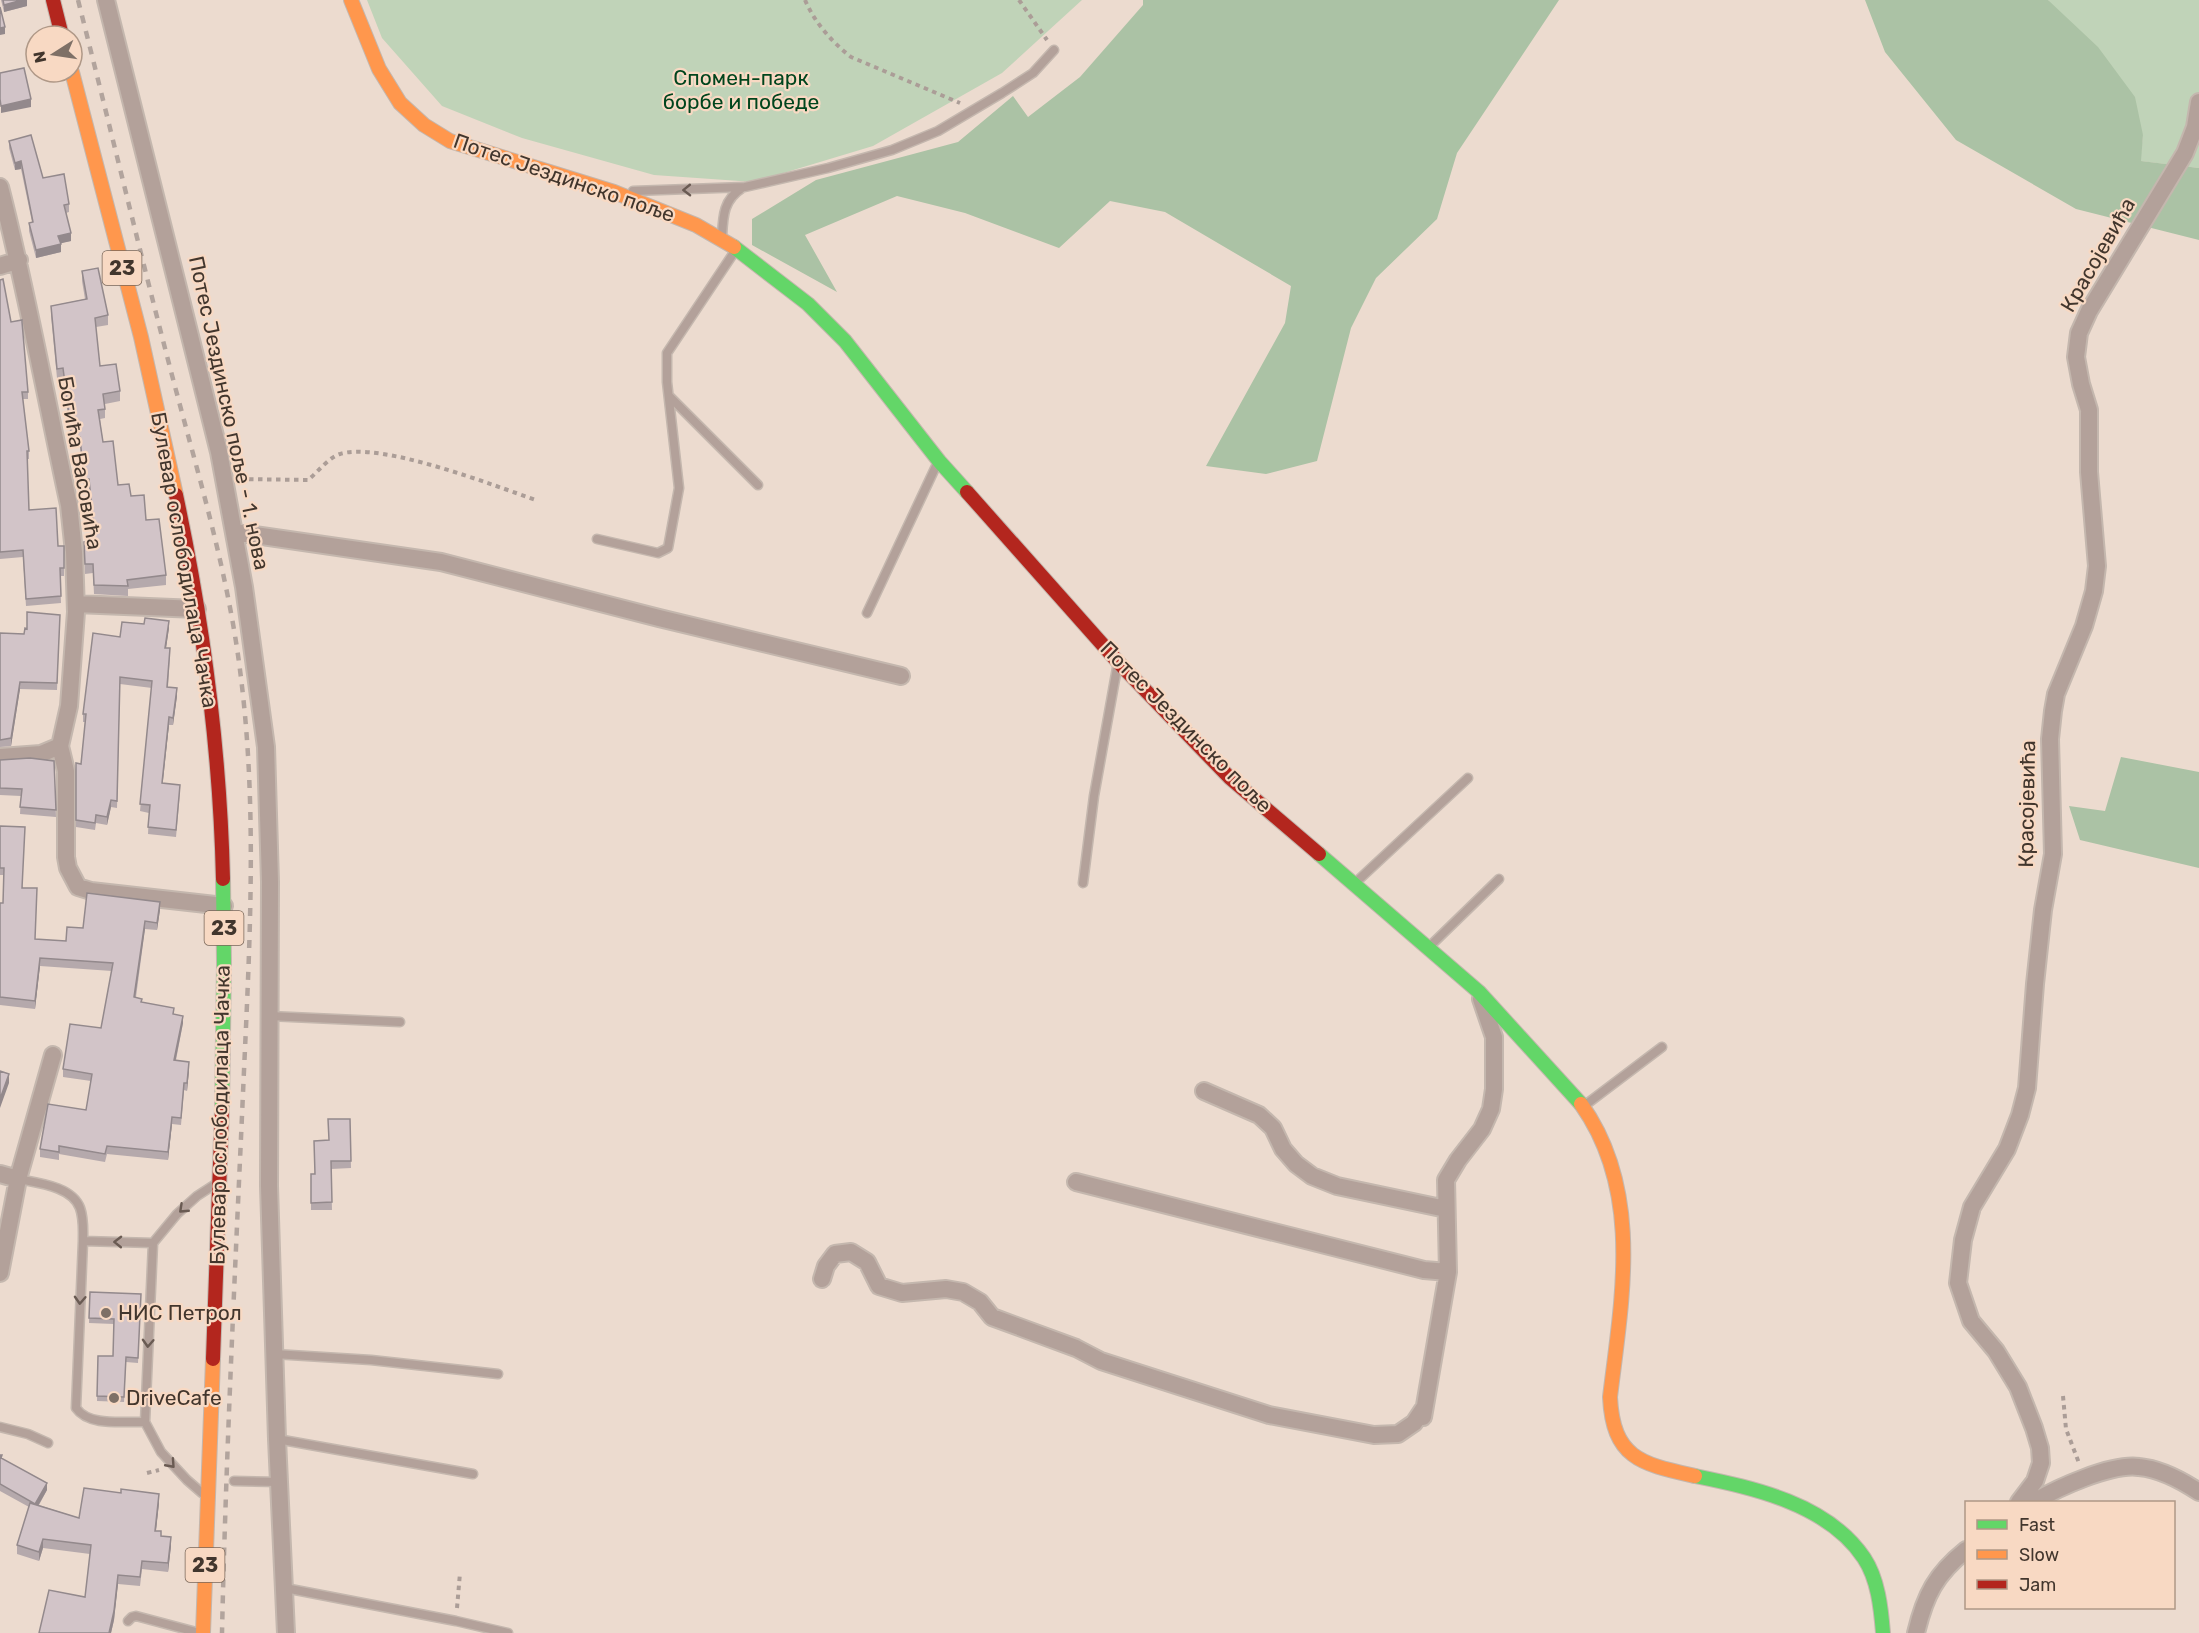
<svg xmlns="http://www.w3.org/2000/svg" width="2199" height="1633" viewBox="0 0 2199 1633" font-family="Rubik,sans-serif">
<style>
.green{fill:#c0d3b8}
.forest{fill:#abc2a5}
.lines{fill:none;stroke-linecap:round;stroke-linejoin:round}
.lane-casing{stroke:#c4b7ae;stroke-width:11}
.street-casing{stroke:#c4b7ae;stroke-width:20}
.fast-casing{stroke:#c4b7ae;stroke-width:16}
.slow-casing{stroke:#c4b7ae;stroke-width:16}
.jam-casing{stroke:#c4b7ae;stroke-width:16}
.path{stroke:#ab9d97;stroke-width:4;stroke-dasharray:4.5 4.5;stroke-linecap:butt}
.lane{stroke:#b3a19a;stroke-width:8}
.street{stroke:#b3a19a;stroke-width:16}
.fast{stroke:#63d668;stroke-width:14}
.slow{stroke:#ff974d;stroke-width:14}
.jam{stroke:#b3261e;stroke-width:14}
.rail{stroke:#b2a49d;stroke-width:4.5;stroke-dasharray:8 8;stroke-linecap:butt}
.wall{fill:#b5a9ac}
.shaded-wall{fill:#93898c}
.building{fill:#d2c4c8;stroke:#93898c;stroke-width:1.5}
.oneway{stroke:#6a5b53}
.poi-dot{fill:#7e7066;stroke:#f8d9c3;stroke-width:2}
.labels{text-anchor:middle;stroke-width:4.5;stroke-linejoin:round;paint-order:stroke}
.shield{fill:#f8d9c3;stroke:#79675a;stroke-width:1.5}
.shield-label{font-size:20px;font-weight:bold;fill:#42362d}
.park-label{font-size:21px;fill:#00451d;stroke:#f8d9c3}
.street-label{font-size:21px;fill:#42362d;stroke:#f8d9c3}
.poi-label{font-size:21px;fill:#42362d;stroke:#f8d9c3;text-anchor:start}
</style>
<rect width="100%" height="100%" fill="#ecdbcf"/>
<!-- green -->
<path class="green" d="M 367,0 L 1082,0 L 1002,73 L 873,146 L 754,182 L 654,175 L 522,138 L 442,106 L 382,38 Z
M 2048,0 L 2199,0 L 2199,168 L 2140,161 L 2143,135 Z"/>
<!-- forest -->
<path class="forest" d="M 1143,0 L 1559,0 L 1457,153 L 1437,219 L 1376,278 L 1351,328 L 1317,461 L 1266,474 L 1206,466 L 1285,323 L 1291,286 L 1165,212 L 1110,201 L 1059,248 L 965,213 L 897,196 L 805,235 L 837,292 L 752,245 L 752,219 L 816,180 L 958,142 L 1013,96 L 1028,117 L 1080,77 L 1143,5 Z
M 1865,0 L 2048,0 L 2098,47 L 2135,97 L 2143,135 L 2141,161 L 2199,168 L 2199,240 L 2076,209 L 1956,140 L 1885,52 Z
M 2121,757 L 2199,772 L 2199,868 L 2080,840 L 2069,806 L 2105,811 Z"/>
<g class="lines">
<defs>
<path id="lane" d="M 633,191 L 745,187 L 828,168 L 892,150 L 938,131 L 1002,93 L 1033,73 L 1054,50
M 722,237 C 723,217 723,200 742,188
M 669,396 L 758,485
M 597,539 L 658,553 L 668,548 L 679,488 L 667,382 L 667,353 L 735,251
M 867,613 L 937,464
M 1083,883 L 1094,796 L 1117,668
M 1354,884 L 1468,778
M 1429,947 L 1499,879
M 269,1016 L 400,1022
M 1584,1106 L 1662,1047
M 18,1179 C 37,1183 72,1186 80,1208 C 84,1219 83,1230 83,1241 L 76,1408 C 89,1427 124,1421 145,1422
M 83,1241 L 153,1243
M 274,1354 L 371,1360 L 498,1374
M 0,1427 L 28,1434 L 48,1443
M 277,1439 L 473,1474
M 234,1481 L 279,1482
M 202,1493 L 187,1480 L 161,1452 L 145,1422 L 153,1243 L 177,1214 L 197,1196 L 214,1185
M 285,1588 L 456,1621 L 508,1633
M 128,1621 L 132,1617 L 136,1616 L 200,1633"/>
<path id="street" d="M 106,0 L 219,452 L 244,587 L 266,747 L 270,882 L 269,1186 L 277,1439 L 286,1633
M 0,187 C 27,292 46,399 69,505 L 74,552 L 76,612 L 69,706 L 60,746 L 66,771 L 66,857 L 68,868 L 78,887 L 91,891 L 224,906
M 0,266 L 19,260
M 234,532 L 441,562 L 659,618 L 901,676
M 76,604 L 197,609
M 0,757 L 41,754 L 60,746
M 1204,1091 L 1259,1115 L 1273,1128 L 1283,1149 L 1296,1164 L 1312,1176 L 1337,1186 L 1446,1209
M 0,1174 L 18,1179
M 1076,1182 L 1424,1270 L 1448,1272
M 0,1273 L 18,1179 L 53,1055
M 822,1279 L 826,1266 L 835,1254 L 851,1252 L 867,1262 L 879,1286 L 902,1293 L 946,1289 L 963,1292 L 980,1302 L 992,1317 L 1076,1348 L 1101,1361 L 1269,1415 L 1374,1435 L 1398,1434 L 1414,1423 L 1424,1408
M 1423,1417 L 1448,1272 L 1446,1180 L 1458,1160 L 1482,1129 L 1491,1109 L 1494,1089 L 1494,1037 L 1481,999
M 2019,1502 L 2035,1481 L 2041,1463 L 2040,1448 L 2034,1428 L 2018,1387 L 1996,1351 L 1971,1321 L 1958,1283 L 1963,1240 L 1972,1207 L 2007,1149 L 2020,1115 L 2027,1088 L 2035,984 L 2043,910 L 2053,854 L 2050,739 L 2053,711 L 2056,694 L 2084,626 L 2094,591 L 2097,566 L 2089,472 L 2089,410 L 2081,384 L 2076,357 L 2079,333 L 2089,311 L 2185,153 L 2195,127 L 2199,102
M 2034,1502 C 2057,1488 2112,1463 2139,1467 C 2161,1469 2181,1480 2199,1492
M 1916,1633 C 1925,1595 1936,1574 1966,1550"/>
<path id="fast" d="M 734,247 L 808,304 L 845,341 L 939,461 L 967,492
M 1319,854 L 1479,992 L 1581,1104
M 222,1108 L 224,964 L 223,879
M 1695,1476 C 1754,1488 1828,1504 1864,1558 C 1878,1579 1881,1608 1883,1633"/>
<path id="slow" d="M 351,0 L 379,69 L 400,103 L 424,125 L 450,141 L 614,192 L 696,225 L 734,247
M 72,72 L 141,337 L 176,495
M 1581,1104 C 1643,1191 1622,1298 1610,1397 C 1613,1459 1642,1464 1695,1476
M 203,1633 L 213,1359"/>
<path id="jam" d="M 53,0 L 62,36
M 967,492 L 1118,662 L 1230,778 L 1319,854
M 176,495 C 203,621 220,750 223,879
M 213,1359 L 222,1108"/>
</defs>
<!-- lane casing -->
<use href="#lane" class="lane-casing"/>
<!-- street casing -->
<use href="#street" class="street-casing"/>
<!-- fast casing -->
<use href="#fast" class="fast-casing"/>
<!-- slow casing -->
<use href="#slow" class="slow-casing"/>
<!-- jam casing -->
<use href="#jam" class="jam-casing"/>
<!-- path -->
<path class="path" d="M 805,0 C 815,23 831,41 851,57 L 960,103
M 1019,0 L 1047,40
M 240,479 L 308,480 C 318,472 329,457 340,454 C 380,441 495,486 536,500
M 2063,1396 L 2066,1429 L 2079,1463
M 147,1473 L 159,1470
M 457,1608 L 460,1573"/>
<!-- lane -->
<use href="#lane" class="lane"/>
<!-- street -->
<use href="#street" class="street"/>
<!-- fast -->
<use href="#fast" class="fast"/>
<!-- slow -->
<use href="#slow" class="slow"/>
<!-- jam -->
<use href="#jam" class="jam"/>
<!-- rail -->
<path class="rail" d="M 78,0 C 110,126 140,253 173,379 C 199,478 229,576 241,678 C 258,815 249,956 243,1093 C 235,1273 226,1453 222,1633"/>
</g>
<!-- wall -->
<path class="wall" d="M 1,0 L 27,0 L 27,6 L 4,12 Z
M 9,141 L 43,178 L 69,204 L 69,212 L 66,213 L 71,241 L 60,243 L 61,252 L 36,258 L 29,231 L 29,223 L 32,222 L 21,169 L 15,170 L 9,148 Z
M 82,271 L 108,315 L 108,325 L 96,327 L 100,366 L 120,391 L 120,401 L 105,404 L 105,418 L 100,419 L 103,442 L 118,485 L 131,496 L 146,520 L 166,575 L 166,585 L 128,589 L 128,596 L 94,594 L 93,573 L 85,574 L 84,542 L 94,541 L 89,488 L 84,489 L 80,446 L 72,448 L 63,377 L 57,378 L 51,316 L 51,306 L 85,299 L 82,281 Z
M 0,280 L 28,392 L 28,399 L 23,399 L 29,451 L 29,459 L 27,459 L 29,510 L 58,546 L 64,546 L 64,576 L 60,576 L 61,603 L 26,606 L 23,557 L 0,559 Z
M 60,615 L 57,690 L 20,689 L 11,746 L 0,747 L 0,633 L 24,634 L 27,629 Z
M 169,628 L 166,648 L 170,655 L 168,687 L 177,696 L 173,725 L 169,725 L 162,783 L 180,792 L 176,837 L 148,834 L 149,813 L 140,811 L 152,688 L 120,684 L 117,808 L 111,807 L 107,825 L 96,823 L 95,830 L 76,827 L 76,763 L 81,764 L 85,722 L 83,722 L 83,714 L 120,637 Z
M 0,760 L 54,761 L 56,817 L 20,814 L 21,796 L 0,795 Z
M 0,826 L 23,888 L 35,939 L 66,941 L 83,928 L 160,910 L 157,930 L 145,929 L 136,997 L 142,1002 L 174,1014 L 183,1023 L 176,1060 L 189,1070 L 187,1091 L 184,1090 L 181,1125 L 172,1124 L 168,1160 L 107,1154 L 105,1162 L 59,1154 L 59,1160 L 40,1157 L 40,1149 L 86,1110 L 91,1081 L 63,1077 L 63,1069 L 101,1028 L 112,971 L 40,966 L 35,1009 L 0,1005 L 0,903 L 3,903 L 4,875 L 0,875 Z
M 350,1119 L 351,1168 L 331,1169 L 332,1210 L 311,1210 L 311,1174 L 314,1174 L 329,1140 Z
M 90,1292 L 141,1294 L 138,1363 L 126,1362 L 124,1402 L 97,1401 L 98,1356 L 113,1356 L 114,1324 L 89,1323 Z
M 0,1455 L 2,1458 L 47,1490 L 39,1505 L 79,1518 L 159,1503 L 156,1531 L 171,1546 L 168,1572 L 142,1569 L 140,1586 L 118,1584 L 114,1620 L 111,1633 L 39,1633 L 85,1597 L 90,1554 L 43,1548 L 39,1561 L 17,1554 L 17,1545 L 29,1507 L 0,1491 Z"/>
<!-- shaded-wall -->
<path class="shaded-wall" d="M 22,0 L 27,0 L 27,6 L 4,12 L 4,5 Z
M 5,27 L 5,34 L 0,35 L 0,28 Z
M 31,99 L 31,107 L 1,113 L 1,106 Z
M 21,161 L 21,169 L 15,170 L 15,163 Z
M 71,233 L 71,241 L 58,244 L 58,236 Z
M 61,244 L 61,252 L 36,258 L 36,250 Z
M 169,621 L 169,628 L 165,655 L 165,648 Z
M 20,682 L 20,689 L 11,746 L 11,738 Z
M 177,688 L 177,696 L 173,725 L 173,718 Z
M 169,717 L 169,725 L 162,790 L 162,783 Z
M 111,800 L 111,807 L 107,825 L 107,817 Z
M 160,902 L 160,910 L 157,930 L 157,923 Z
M 145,921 L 145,929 L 134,1005 L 134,997 Z
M 40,958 L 40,966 L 35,1009 L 35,1001 Z
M 183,1016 L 183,1023 L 174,1068 L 174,1060 Z
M 189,1062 L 189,1070 L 187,1091 L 187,1083 Z
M 9,1074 L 9,1083 L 0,1108 L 0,1099 Z
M 172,1117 L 172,1124 L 168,1160 L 168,1152 Z
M 47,1483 L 47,1490 L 35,1511 L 35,1504 Z
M 159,1494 L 159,1503 L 155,1539 L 155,1531 Z
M 171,1537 L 171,1546 L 168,1572 L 168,1563 Z
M 43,1539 L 43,1548 L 39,1561 L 39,1552 Z
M 118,1575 L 118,1584 L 114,1620 L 111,1633 L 109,1633 Z"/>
<!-- building -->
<path class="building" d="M 3,0 L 22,0 L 4,5 Z
M 0,7 L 5,27 L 0,28 Z
M 24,68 L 31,99 L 1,106 L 0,99 L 0,73 Z
M 31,135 L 43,178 L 64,174 L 69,204 L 64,205 L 71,233 L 58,236 L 61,244 L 36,250 L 29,223 L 33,222 L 21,161 L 15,163 L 9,141 Z
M 98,268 L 108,315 L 95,318 L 100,366 L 116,364 L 120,391 L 103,394 L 105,409 L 98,410 L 103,442 L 113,441 L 118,485 L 129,484 L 131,496 L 144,495 L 146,520 L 159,519 L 166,575 L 127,580 L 128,586 L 94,585 L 93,564 L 85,564 L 84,542 L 95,541 L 89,479 L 84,479 L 80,437 L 72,438 L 63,368 L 57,369 L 51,306 L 87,299 L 82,271 Z
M 3,279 L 11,322 L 22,320 L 22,322 L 28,392 L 22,392 L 29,451 L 27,451 L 29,510 L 56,508 L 58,546 L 64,546 L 64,568 L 60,568 L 61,596 L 26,599 L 23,550 L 0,552 L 0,280 Z
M 27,612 L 60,615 L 57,683 L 20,682 L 11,738 L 0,740 L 0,633 L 24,634 L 25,628 L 27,629 Z
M 145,618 L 169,621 L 165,648 L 170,648 L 167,687 L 177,688 L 173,718 L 169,717 L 162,783 L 180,785 L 176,830 L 148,827 L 150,805 L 140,804 L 152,681 L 120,677 L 117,801 L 111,800 L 107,817 L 96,815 L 95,823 L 76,820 L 76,763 L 81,764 L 86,714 L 83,714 L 93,633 L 120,637 L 122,622 L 144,624 Z
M 30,758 L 54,761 L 56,810 L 20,807 L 22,789 L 0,788 L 0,760 Z
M 0,826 L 25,827 L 22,888 L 37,888 L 35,939 L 66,941 L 67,927 L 83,928 L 87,893 L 160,902 L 157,923 L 145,921 L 134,997 L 142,999 L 141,1002 L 174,1008 L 173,1014 L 183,1016 L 174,1060 L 189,1062 L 187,1083 L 184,1083 L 181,1118 L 172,1117 L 168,1152 L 107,1146 L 105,1154 L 59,1146 L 59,1152 L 40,1149 L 48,1104 L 86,1110 L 92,1074 L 63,1069 L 70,1024 L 101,1028 L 113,963 L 40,958 L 35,1001 L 0,997 L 0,903 L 3,903 L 4,868 L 0,868 Z
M 0,1071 L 9,1074 L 0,1099 Z
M 328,1119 L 350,1119 L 351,1161 L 331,1161 L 332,1202 L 311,1203 L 311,1174 L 315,1174 L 314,1141 L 329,1140 Z
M 90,1292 L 141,1294 L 138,1358 L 126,1357 L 124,1397 L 97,1396 L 98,1356 L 113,1356 L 114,1319 L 89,1318 Z
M 0,1455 L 2,1455 L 1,1458 L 47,1483 L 35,1504 L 0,1484 Z
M 84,1488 L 121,1493 L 121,1489 L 159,1494 L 155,1531 L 161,1531 L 161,1536 L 171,1537 L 168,1563 L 142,1561 L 140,1577 L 118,1575 L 114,1611 L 109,1633 L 39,1633 L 49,1590 L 85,1597 L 91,1545 L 43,1539 L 39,1552 L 17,1545 L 30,1503 L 79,1518 Z"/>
<!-- one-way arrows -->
<defs><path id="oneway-chevron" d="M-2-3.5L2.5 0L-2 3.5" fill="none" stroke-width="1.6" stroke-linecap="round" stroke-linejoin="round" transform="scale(1.5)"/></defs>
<g class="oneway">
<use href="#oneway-chevron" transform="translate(687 190) rotate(179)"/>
<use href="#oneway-chevron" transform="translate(183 1209) rotate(137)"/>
<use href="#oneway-chevron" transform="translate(118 1242) rotate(-179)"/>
<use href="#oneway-chevron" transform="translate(80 1300) rotate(93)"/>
<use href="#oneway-chevron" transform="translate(148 1343) rotate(93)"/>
<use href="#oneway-chevron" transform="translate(171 1464) rotate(48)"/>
</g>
<!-- markers -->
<g class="poi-dot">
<circle cx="106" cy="1313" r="6"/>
<circle cx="114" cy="1398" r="6"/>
</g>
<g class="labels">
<!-- shield labels -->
<g class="shield">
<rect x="102.5" y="251" width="39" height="34" rx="4.5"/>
<rect x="204.5" y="911" width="39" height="34" rx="4.5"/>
<rect x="185.5" y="1548" width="39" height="34" rx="4.5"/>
</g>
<g class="shield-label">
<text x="122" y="275">23</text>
<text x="224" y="935">23</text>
<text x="205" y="1572">23</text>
</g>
<!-- park labels -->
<g class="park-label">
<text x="741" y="85">Спомен-парк<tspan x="741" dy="24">борбе и победе</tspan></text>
</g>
<!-- street labels -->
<g class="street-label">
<text transform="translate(564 178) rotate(19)" y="7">Потес Јездинско поље</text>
<text transform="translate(2098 255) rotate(-60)" y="7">Красојевића</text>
<text transform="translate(229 413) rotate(78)" y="7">Потес Јездинско поље - 1. нова</text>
<text transform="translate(80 463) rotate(80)" y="7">Богића Васовића</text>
<text transform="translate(184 560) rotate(80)" y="7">Булевар ослободилаца Чачка</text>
<text transform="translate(1186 727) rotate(45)" y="7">Потес Јездинско поље</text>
<text transform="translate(2027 804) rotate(-89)" y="7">Красојевића</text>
<text transform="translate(220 1115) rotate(-89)" y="7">Булевар ослободилаца Чачка</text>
</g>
<!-- poi labels -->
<g class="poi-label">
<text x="118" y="1320">НИС Петрол</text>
<text x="126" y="1405">DriveCafe</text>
</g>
</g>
<!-- legend -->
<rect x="1965" y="1501" width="210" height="108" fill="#f8d9c3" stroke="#af9887" stroke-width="1.5"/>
<rect x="1977" y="1520" width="30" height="9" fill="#63d668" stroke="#af9887" stroke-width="1.5"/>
<text x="2019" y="1531" font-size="18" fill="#42362d">Fast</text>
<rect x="1977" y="1550" width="30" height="9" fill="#ff974d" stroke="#af9887" stroke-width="1.5"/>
<text x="2019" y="1561" font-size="18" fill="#42362d">Slow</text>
<rect x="1977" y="1580" width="30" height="9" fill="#b3261e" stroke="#af9887" stroke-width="1.5"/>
<text x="2019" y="1591" font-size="18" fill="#42362d">Jam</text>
<!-- north arrow -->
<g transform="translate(54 54) rotate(258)"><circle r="28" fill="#f8d9c3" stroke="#af9887" stroke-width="1.5"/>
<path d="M0-4.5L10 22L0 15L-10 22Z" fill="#7e7066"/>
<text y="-9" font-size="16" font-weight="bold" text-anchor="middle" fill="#42362d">N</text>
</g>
</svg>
